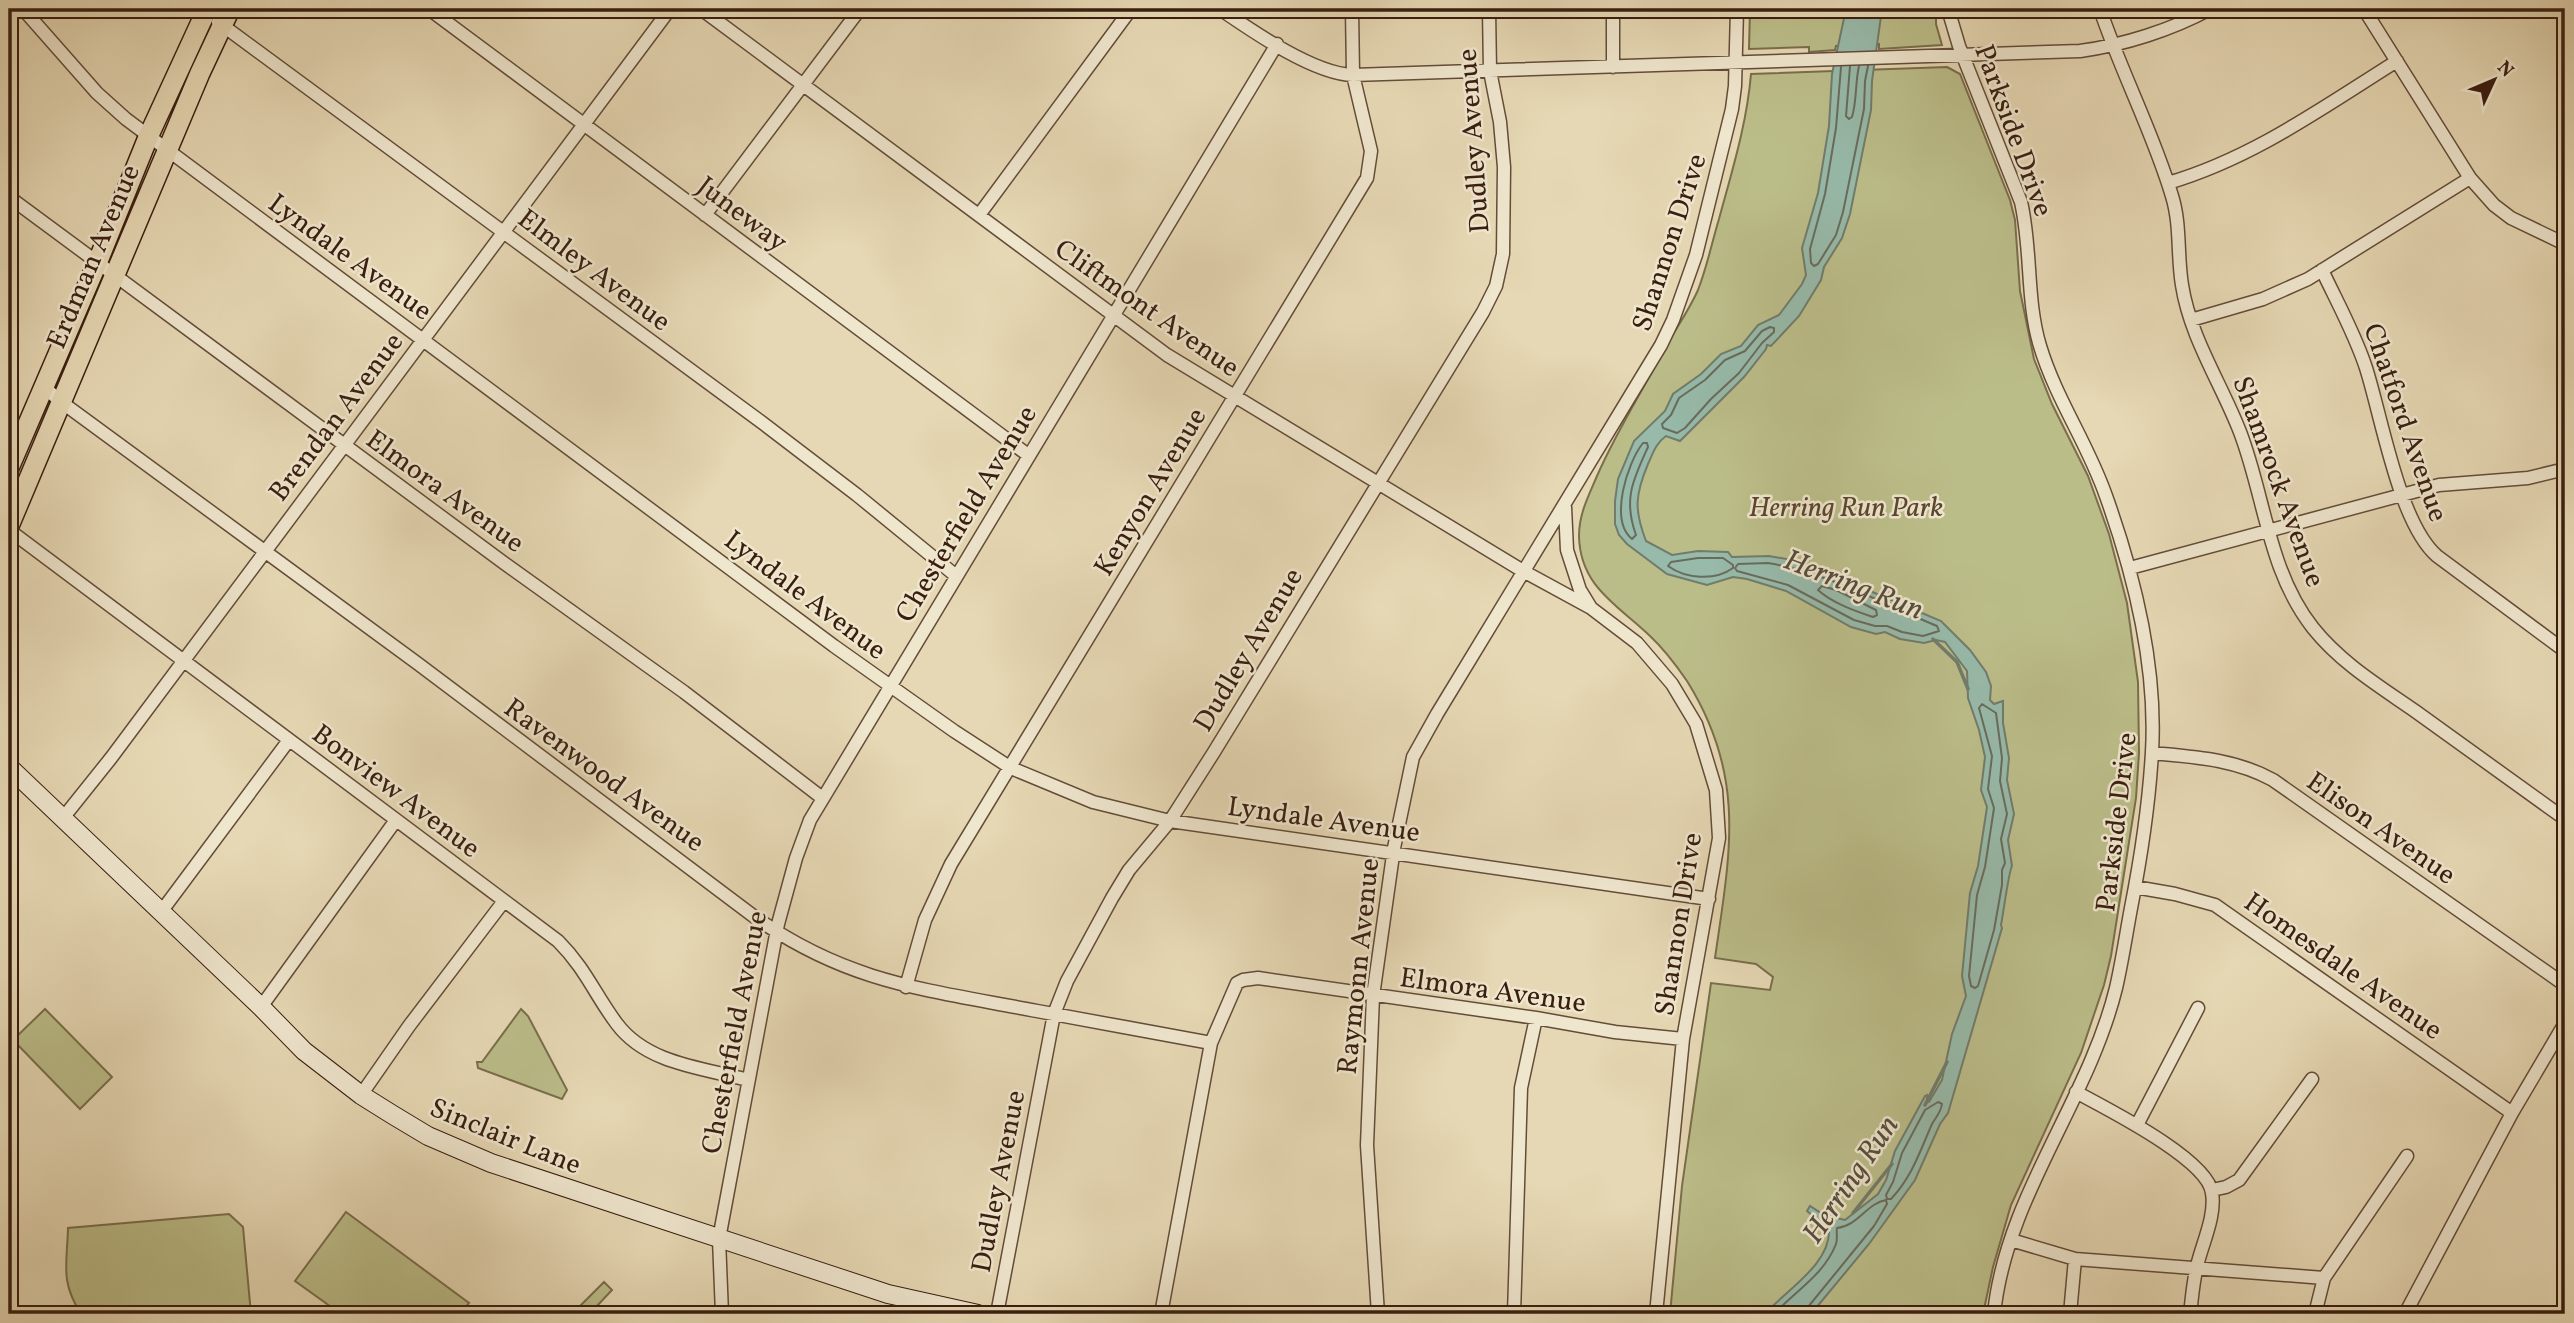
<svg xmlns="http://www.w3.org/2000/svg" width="2574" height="1323" viewBox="0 0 2574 1323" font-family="Vollkorn,serif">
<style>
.green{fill:#bbbd89;stroke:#7a6e4c;stroke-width:2}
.water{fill:#97baaa;stroke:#717c6c;stroke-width:2}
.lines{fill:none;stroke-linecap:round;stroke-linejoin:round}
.shore{stroke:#686c5d;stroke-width:2}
.stream{stroke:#717c6c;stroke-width:3.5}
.street-casing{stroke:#644c39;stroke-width:15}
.secondary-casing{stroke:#391e10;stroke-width:20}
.primary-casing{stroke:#391e10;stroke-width:22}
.street{stroke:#efe6ce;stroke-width:12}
.secondary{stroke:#efe6ce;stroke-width:18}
.primary{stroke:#e6d8b4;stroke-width:19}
.labels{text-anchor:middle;stroke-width:5;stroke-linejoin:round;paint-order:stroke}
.street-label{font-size:28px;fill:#391e10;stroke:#efe6ce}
.park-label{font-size:28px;font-style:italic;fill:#5a462e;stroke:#efe6ce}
.water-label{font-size:30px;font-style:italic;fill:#554d3e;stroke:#efe6ce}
</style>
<rect width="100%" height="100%" fill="#e6d8b4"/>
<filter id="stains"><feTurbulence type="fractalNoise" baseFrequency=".00286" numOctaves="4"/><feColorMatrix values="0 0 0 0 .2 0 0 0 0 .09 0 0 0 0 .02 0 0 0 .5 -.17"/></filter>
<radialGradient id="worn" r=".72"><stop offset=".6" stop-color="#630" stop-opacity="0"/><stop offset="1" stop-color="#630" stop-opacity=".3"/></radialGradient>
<!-- green -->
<path class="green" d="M 1750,9 L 1936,9 L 1936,24 L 1942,45 L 1879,49 L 1879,44 L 1836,46 L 1835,50 L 1809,52 L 1809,47 L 1749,49 Z
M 1947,67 L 1960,74 L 2010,200 L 2015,220 L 2020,291 L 2034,359 L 2052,404 L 2088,476 L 2109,534 L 2127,603 L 2138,682 L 2139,753 L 2136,798 L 2111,956 L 2104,985 L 2081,1053 L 2011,1205 L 1993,1267 L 1983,1314 L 1670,1314 L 1682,1186 L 1711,983 L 1770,990 L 1773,977 L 1756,964 L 1715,958 C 1730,853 1747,777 1687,681 C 1676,665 1664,649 1650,636 C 1618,605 1580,587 1579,536 C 1579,514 1588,497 1597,476 C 1618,428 1647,383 1672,336 C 1681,321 1691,306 1698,290 C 1707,267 1712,242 1719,219 C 1732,171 1747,123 1751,74 Z
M 45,1009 L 112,1077 L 80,1109 L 13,1040 Z
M 521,1009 L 528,1016 L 567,1090 L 562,1099 L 478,1068 L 477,1062 L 482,1062 Z
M 346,1212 L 469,1303 L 460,1314 L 341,1314 L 295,1281 Z
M 229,1214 L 243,1227 L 251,1314 L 81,1314 C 60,1281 67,1265 68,1228 Z
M 604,1282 L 612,1290 L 595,1308 L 607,1307 L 632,1314 L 572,1314 Z"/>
<!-- water -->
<path class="water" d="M 1846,9 L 1882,9 L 1872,81 L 1871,110 L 1850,214 L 1842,238 L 1824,267 L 1821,280 L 1799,316 L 1771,346 L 1767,345 L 1766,349 L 1744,377 L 1680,441 L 1666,436 C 1656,443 1653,453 1648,464 C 1635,495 1634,510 1646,541 L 1672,555 L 1698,551 L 1728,552 L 1732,557 L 1769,556 L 1798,561 L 1842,575 L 1870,591 L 1941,621 L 1970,650 L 1986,672 L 1991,686 L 1990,700 L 1994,704 L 2003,701 L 2003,723 L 2009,758 L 2007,780 L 2014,814 L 2008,840 L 2012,866 C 2009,870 2003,915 2001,925 L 2002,928 L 1948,1113 L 1940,1124 L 1915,1180 L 1869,1244 L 1811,1314 L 1765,1314 C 1786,1290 1831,1264 1829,1229 L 1807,1211 L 1810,1206 L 1824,1215 L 1845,1220 L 1878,1194 L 1886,1180 L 1895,1151 L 1925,1096 L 1927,1095 L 1927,1101 L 1929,1102 L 1942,1080 L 1952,1034 L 1966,996 L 1962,976 L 1970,893 L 1978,866 L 1987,807 L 1981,790 L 1985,757 L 1979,730 L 1968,698 L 1967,671 L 1945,642 L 1936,640 L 1924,643 L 1900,639 L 1885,632 L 1876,634 L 1851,627 L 1786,591 L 1747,579 L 1733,577 L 1707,585 L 1667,574 L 1627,544 L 1619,535 L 1615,524 L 1615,501 L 1618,479 L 1634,441 L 1665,411 L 1673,394 L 1701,374 L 1721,354 L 1741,346 L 1758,325 L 1779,315 L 1802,284 L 1806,275 L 1802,248 L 1818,193 L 1829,126 L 1832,74 Z"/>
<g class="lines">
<!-- shore -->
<path class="shore" d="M 1850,66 L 1846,116 L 1849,119 L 1852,117 C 1857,101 1855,83 1859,66
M 1841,67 L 1836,128 L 1825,194 L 1810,249 L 1811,263 L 1814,266 L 1818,264 L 1836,235 L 1843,212 L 1864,109 L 1865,81 L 1868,66
M 1770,327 L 1774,328 L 1774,332 L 1762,343 L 1739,373 L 1711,399 L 1685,428 L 1677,433 L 1663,428 L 1662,424 L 1671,415 L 1679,398 L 1705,380 L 1725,360 L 1745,351 L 1762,331 Z
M 1643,443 L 1647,443 L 1648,447 C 1633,480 1623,499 1636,535 L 1632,539 C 1609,520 1627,463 1643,443 Z
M 1698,558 L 1723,558 L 1733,565 L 1733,568 C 1715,581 1686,579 1668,566 L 1671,562 Z
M 1768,563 C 1828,573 1881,603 1937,626 L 1939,631 L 1923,636 L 1902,632 L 1887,626 L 1875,626 L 1854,620 L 1788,585 L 1737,571 L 1735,568 L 1738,564 Z
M 1822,586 L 1836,590 L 1876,610 L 1877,615 L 1873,617 C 1855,611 1832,603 1818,590 Z
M 1982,704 L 1996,713 L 2002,758 L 2000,781 L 2007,814 L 2001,839 L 2005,863 L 2002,870 L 2002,885 L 1994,930 L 1978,986 L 1975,988 L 1971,986 L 1969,976 L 1977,895 L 1985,867 L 1994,808 L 1988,789 L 1992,756 L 1979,708 Z
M 1938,1102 L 1942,1104 C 1941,1112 1936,1117 1932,1124 C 1920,1151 1912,1177 1891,1199 L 1887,1199 L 1886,1195 L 1893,1182 L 1902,1153 L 1925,1110 Z
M 1774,1314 C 1795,1291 1824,1275 1836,1244 C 1838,1239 1836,1233 1837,1228 C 1858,1226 1867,1203 1886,1200 L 1887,1204 L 1874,1226 L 1808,1307 L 1807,1314"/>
<!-- stream -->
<path class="stream" d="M 1933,639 L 1957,662 L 1968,689
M 1925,1105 L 1947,1062
M 1853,1213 L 1892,1164"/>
<defs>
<path id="street" d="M 23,9 L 97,93 L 126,119 L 834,646 L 954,731 L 1011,768 L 1093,802 L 1170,821 L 1709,899
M 429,9 L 1028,455
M 701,9 L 1167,355 L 1523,571 L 1591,608
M 1220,9 C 1252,31 1314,74 1353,75 L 2080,51 C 2124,45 2171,30 2210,9
M 1613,9 L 1613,67
M 1948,9 L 1959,46 L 2021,202 C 2032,250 2026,300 2040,346 C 2056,399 2088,444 2106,496 C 2135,577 2157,665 2152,752 C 2149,805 2141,857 2131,908 C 2126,935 2122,962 2116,988 C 2088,1102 2006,1196 1994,1314
M 2100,9 C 2121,72 2153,132 2172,196 C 2181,225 2177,255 2182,285 C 2190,337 2221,383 2240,432 C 2265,497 2268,571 2313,628 C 2341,663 2379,686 2415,711 C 2465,747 2515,783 2565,819
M 2364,9 L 2470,178 L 2494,205 L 2511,218 L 2565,244
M 218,22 L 764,424 L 857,495 L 955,575
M 2168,183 C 2253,158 2322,108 2397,61
M 9,197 L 504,563 L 684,692 L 821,797
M 705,215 L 860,9
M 979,215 L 1131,9
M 2322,270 C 2337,302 2355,334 2366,368 C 2382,418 2399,523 2437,556 L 2565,651
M 2191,320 L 2263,299 L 2308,279 L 2470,178
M 43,386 L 60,401 L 417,663 L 756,918 C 850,984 929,990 1037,1011 C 1095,1022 1153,1032 1211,1043
M 1565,507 L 1567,550 L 1580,590 L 1591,608 L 1637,643 L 1672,684 L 1696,724 L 1716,790 L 1719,838 L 1683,1039 L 1656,1314
M 9,530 L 558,941 C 586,969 595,995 617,1024 C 647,1064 703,1068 748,1080
M 2130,568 L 2439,485 L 2528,478 L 2565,469
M 2152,753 C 2195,757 2235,759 2273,780 L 2565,985
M 63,818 L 111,758 L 670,9
M 2135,887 L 2175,894 L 2215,905 L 2512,1113
M 161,912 L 289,740
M 906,987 L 925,920 L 951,864 L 1367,178 L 1371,151 L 1353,75 L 1352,9
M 261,1007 L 396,820
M 2076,1092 C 2105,1108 2208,1159 2212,1193 C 2216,1216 2202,1244 2197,1266 C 2193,1282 2192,1298 2190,1314
M 361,1095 L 409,1026 L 504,901
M 2137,1125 L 2198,1008
M 2212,1190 L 2226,1187 L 2239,1180 L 2312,1079
M 2011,1240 L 2075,1259 L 2324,1278
M 722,1314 L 719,1239 L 778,924 L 796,858 L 810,820 L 1277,44
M 997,1314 L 1054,1014 L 1067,981 L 1112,898 L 1129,870 L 1170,821 L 1214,752 L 1483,312 L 1496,286 L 1503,254 L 1504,167 L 1500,122 L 1490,71 L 1489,9
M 1161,1314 L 1211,1043 L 1237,983 L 1243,980 L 1258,978 L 1536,1018 L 1615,1032 L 1683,1039
M 1378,1314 L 1367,1145 L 1373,996 L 1394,848 L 1413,757 L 1437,714 L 1661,345 L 1673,320 L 1696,255 L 1732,109 L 1735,86 L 1737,9
M 1514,1314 L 1521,1088 L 1536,1018
M 2070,1314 L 2075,1259
M 2315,1314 L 2324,1278 L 2407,1156
M 2405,1314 L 2512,1113 L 2565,1023"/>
<path id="secondary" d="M 9,767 L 261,1007 L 304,1051 L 361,1095 L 393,1115 L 428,1136 L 491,1163 L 888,1294 L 978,1314"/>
<path id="primary" d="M 9,468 L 98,261 L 149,135 L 207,9
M 9,526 L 200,73 L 230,9"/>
</defs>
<!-- street casing -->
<use href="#street" class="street-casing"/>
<!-- secondary casing -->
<use href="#secondary" class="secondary-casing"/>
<!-- primary casing -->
<use href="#primary" class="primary-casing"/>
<!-- street -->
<use href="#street" class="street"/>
<!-- secondary -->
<use href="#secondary" class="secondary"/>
<!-- primary -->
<use href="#primary" class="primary"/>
</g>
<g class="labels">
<!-- street labels -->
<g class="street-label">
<text transform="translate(2015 130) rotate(70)" y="10">Parkside Drive</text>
<text transform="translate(1472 141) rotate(-94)" y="10">Dudley Avenue</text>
<text transform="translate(743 213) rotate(37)" y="10">Juneway</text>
<text transform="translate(1668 242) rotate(-72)" y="10">Shannon Drive</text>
<text transform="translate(92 256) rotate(-67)" y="10">Erdman Avenue</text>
<text transform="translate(351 256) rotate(36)" y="10">Lyndale Avenue</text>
<text transform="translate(595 269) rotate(37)" y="10">Elmley Avenue</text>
<text transform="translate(1148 307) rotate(35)" y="10">Cliftmont Avenue</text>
<text transform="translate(335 416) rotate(-53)" y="10">Brendan Avenue</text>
<text transform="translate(2407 422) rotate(71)" y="10">Chatford Avenue</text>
<text transform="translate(2280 481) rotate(70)" y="10">Shamrock Avenue</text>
<text transform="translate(446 490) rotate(36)" y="10">Elmora Avenue</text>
<text transform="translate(1149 491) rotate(-59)" y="10">Kenyon Avenue</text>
<text transform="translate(965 513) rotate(-59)" y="10">Chesterfield Avenue</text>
<text transform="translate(806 594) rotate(37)" y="10">Lyndale Avenue</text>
<text transform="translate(1247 649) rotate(-59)" y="10">Dudley Avenue</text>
<text transform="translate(605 774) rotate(36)" y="10">Ravenwood Avenue</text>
<text transform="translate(397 790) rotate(37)" y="10">Bonview Avenue</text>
<text transform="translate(1324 818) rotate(8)" y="10">Lyndale Avenue</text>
<text transform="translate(2115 822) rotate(-83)" y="10">Parkside Drive</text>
<text transform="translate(2382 827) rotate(35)" y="10">Elison Avenue</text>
<text transform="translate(1677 924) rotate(-81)" y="10">Shannon Drive</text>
<text transform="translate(2344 965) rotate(35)" y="10">Homesdale Avenue</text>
<text transform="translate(1357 966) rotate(-84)" y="10">Raymonn Avenue</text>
<text transform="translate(1493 989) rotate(8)" y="10">Elmora Avenue</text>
<text transform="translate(733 1032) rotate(-79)" y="10">Chesterfield Avenue</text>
<text transform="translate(506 1135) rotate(22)" y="10">Sinclair Lane</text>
<text transform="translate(997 1181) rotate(-79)" y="10">Dudley Avenue</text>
</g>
<!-- park labels -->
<g class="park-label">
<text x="1846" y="516">Herring Run Park</text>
</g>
<!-- water labels -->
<g class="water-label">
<text transform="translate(1854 584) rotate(21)" y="10">Herring Run</text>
<text transform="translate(1850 1179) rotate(-56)" y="10">Herring Run</text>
</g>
</g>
<!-- margin -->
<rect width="2574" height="1323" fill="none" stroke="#e6d8b4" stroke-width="35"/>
<rect x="10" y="10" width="2553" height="1302" fill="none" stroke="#391e10" stroke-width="3.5"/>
<rect x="18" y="18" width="2539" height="1288" fill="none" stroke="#391e10" stroke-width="2"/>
<!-- north arrow -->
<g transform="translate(2494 80) rotate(46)" stroke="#efe6ce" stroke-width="5" paint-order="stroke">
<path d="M0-5L12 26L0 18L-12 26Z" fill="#391e10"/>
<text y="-10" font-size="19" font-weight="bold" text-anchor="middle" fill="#391e10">N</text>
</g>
<rect width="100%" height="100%" filter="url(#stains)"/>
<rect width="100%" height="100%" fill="url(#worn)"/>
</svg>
